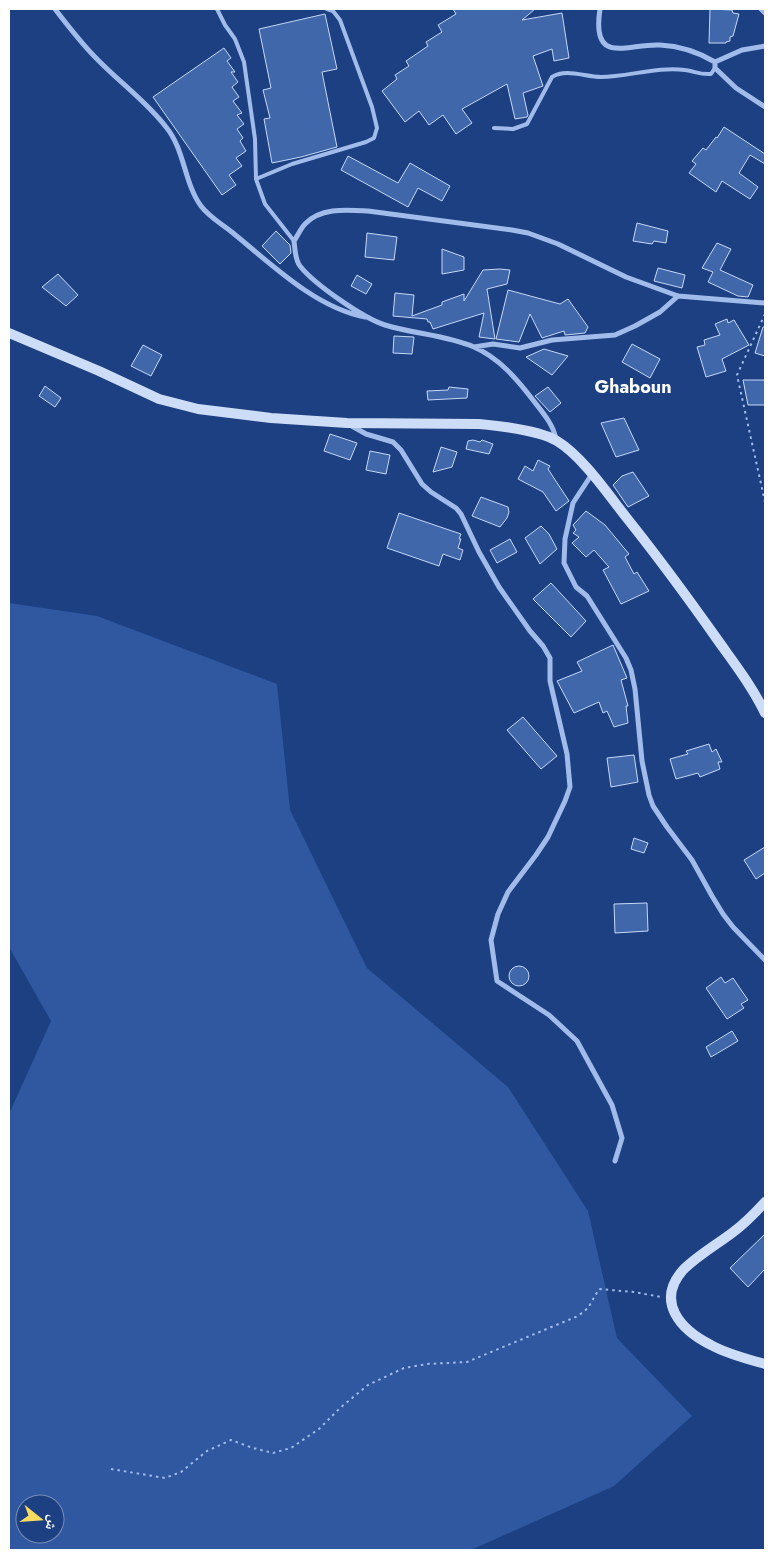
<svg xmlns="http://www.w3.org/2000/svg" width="774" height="1559" viewBox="0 0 774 1559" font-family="Jost,'Noto Naskh Arabic',sans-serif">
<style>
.green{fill:#2f58a1;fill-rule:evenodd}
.building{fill:#4067aa;stroke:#c6d8f7}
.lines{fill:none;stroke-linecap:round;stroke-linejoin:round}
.path{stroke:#a1bcea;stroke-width:2;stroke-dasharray:2.5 4;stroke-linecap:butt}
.lane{stroke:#a1bcea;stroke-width:4}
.street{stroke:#a1bcea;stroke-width:5}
.secondary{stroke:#cddcf7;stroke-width:10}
.labels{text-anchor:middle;stroke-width:4;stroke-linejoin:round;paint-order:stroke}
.quarter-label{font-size:18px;font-weight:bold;fill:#fff;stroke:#1c4082}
</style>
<rect width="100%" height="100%" fill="#1c4082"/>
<!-- green -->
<path class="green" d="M 9,603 L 97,616 L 277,684 L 290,810 L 367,968 L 508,1087 L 588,1211 L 617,1338 L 692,1416 L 614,1486 L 471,1550 L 9,1550 L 9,1114 L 51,1021 L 9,947 ZM 25,1504 L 55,1504 L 55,1534 L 25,1534 Z"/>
<!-- building -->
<path class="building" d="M 453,9 L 535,9 L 522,20 L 562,13 L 569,58 L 554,61 L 552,49 L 533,56 L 543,86 L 523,93 L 528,115 L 527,117 L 515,119 L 507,84 L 462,109 L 472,123 L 456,134 L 443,115 L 429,125 L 419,111 L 405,122 L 382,91 L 397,79 L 395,75 L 409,66 L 406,61 L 428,46 L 426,42 L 442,32 L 438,25 L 456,14 Z
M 710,9 L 732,10 L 733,13 L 739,14 L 733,36 L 730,37 L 730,41 L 726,42 L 726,43 L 709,43 Z
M 325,14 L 337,69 L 322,72 L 337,147 L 301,157 L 272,163 L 264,119 L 270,118 L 263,90 L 271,88 L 259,29 Z
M 224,48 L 231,58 L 227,61 L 235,72 L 231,72 L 238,82 L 232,87 L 239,97 L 233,101 L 242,113 L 237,115 L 244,124 L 237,129 L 243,138 L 240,141 L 246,151 L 236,158 L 242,166 L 229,175 L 236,185 L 222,195 L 153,97 Z
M 724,127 L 765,154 L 765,164 L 750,155 L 739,173 L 758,187 L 750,199 L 722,181 L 716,192 L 689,173 L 696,164 L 692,161 L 703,148 L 706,150 L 716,137 L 717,138 Z
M 348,156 L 398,183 L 410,163 L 450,186 L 442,201 L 418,188 L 408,207 L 341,170 Z
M 637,223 L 668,231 L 666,243 L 654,241 L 652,244 L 633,241 Z
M 276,231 L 290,245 L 291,253 L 280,264 L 262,246 Z
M 367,233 L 397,237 L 394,260 L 365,257 Z
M 717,243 L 731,249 L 720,270 L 753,285 L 748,297 L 738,296 L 708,282 L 713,272 L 702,268 Z
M 442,249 L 464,257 L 464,270 L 442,274 Z
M 658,268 L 685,275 L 682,288 L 654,281 Z
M 500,269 L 510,270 L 507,284 L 487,289 L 495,339 L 479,337 L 484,313 L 433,329 L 430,322 L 428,322 L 427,319 L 393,316 L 395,293 L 414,295 L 412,316 L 442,305 L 442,302 L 464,294 L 464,301 L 483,270 Z
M 58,274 L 78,295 L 66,306 L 42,287 Z
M 357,275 L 372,284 L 366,294 L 351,286 Z
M 508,290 L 560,304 L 568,299 L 588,327 L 585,333 L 565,335 L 564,331 L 542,338 L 530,314 L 519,342 L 496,339 Z
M 727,319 L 728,323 L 734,320 L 749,345 L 722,359 L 726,371 L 706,377 L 697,347 L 705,345 L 704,340 L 720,335 L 715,324 Z
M 763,327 L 765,327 L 765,356 L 755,353 Z
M 394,336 L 414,337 L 412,354 L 393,353 Z
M 632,344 L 660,359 L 650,378 L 622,362 Z
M 143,345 L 162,355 L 151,376 L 131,366 Z
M 544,349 L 568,356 L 552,375 L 526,357 Z
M 743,380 L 765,380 L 765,405 L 748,405 Z
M 45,386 L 61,398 L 55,407 L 39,396 Z
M 449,387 L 468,389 L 467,398 L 428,400 L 427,391 L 448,390 Z
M 548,387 L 561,403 L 550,412 L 535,396 Z
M 624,418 L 639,450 L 616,457 L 601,423 Z
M 330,434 L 357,443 L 350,460 L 324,451 Z
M 473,440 L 480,442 L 482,440 L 493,444 L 489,454 L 466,449 L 468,441 Z
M 441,447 L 457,452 L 452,467 L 433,472 Z
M 370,451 L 390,455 L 386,474 L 366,470 Z
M 538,460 L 550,466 L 548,469 L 569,501 L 556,511 L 543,492 L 518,479 L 525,466 L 533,471 Z
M 633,472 L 649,496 L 628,507 L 613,485 L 622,476 Z
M 481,497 L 508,507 L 509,512 L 507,518 L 500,527 L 472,516 Z
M 586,511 L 605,525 L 629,554 L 625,557 L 634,574 L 637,572 L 649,591 L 621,604 L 603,570 L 609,567 L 594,550 L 586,557 L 572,543 L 579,537 L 573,533 L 576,530 L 573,525 Z
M 399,513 L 461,534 L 459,539 L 461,539 L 458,548 L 463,550 L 460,560 L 443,554 L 439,566 L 387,548 Z
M 541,526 L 549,534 L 557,549 L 540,564 L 525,538 Z
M 510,539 L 517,552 L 497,563 L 490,550 Z
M 551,583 L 586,621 L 571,637 L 533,599 Z
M 613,645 L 627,678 L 621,680 L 628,706 L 626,706 L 628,723 L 614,727 L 607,711 L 603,713 L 599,702 L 574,713 L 557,681 L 582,671 L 577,662 Z
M 523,717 L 557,756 L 541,769 L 507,730 Z
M 709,744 L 712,752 L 716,749 L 722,762 L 718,762 L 720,769 L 700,777 L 698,773 L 676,779 L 670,759 L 688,754 L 686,751 Z
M 634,755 L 638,782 L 611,787 L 607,758 Z
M 634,838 L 648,843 L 644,853 L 631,849 Z
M 765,847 L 765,873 L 756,879 L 744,860 Z
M 647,903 L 648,931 L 615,933 L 614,904 Z
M509 976a10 10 0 1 1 20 0a10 10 0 1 1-20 0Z
M 721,977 L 725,983 L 733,978 L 748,1000 L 741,1004 L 744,1008 L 727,1019 L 706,988 Z
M 732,1031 L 738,1041 L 711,1057 L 706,1047 Z
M 765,1234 L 765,1269 L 748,1287 L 730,1268 Z"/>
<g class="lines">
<!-- path -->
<path class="path" d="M 765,314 L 737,375 L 765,502
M 111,1469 L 165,1478 L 181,1472 L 207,1451 L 231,1440 L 253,1448 L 273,1453 L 291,1448 L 319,1429 L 340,1408 L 368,1385 L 404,1368 L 427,1364 L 467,1362 L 578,1316 L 588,1308 L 599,1289 L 634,1292 L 661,1297"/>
<!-- lane -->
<path class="lane" d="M 217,9 L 225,25 L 235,39 L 244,62 L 255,139 L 256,179 L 265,204 L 294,241
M 494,128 L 513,129 L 527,124 L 552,77 C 566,68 585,77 601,77 C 627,77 659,66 685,70 C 695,71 699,75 711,74 L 715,68
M 256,179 L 292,164 L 366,142 L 374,138 L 377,128 L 372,107 L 340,20 L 333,11 L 327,9"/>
<!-- street -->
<path class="street" d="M 55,9 C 68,26 81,43 96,58 C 119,82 146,101 166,127 C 185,150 184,183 201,206 C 209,217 222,224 233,233 C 271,264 316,308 365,317
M 600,9 C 591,67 628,43 660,45 C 681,46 698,52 715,62
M 761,9 L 765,13
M 765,46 L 742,50 L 715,62 L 715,68 L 736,88 L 765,107
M 474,347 L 493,344 L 520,348 L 552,340 L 615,335 L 635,326 L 660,312 L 678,296
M 350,425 L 366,434 L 393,442 L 401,450 L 422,484 L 431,492 L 456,508 L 461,514 L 479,552 L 499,587 L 530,631 L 543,646 L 550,658 L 550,681 L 567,754 L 570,787 L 565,801 L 548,837 L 536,855 L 508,892 L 498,914 L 491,940 L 497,981 L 549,1015 L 577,1041 L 612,1105 L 622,1138 L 615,1161
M 556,439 C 553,424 543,413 533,400 C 517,379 499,358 474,347 C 446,335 414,334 385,325 C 363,318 314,284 300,266 C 295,260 295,249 294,241 C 298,235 301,228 305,224 C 321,207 348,210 368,211 L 512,230 L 528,233 L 558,244 L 626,277 L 678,296 L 765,303
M 592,474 L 573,503 L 565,539 L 564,563 L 576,587 L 587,596 L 626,658 L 631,670 L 635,689 L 642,761 L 649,795 L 653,806 L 667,827 L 692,860 L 712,896 L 723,914 L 733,927 L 765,960"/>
<!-- secondary -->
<path class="secondary" d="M 9,333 L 99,371 L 159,399 L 198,409 L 271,418 L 347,423 L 479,424 C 501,426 539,430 557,441 C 582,456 608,494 626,517 C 658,557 688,598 717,639 C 734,663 752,686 765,713
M 765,1202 C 755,1213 744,1224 732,1233 C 716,1245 697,1256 683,1270 C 655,1302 681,1330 711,1345 C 727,1354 747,1359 765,1364"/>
</g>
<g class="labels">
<!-- quarter labels -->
<g class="quarter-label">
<text x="633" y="393">Ghaboun</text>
</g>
</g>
<!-- border -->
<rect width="774" height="1559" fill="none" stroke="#ffffff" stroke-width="20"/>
<!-- north arrow -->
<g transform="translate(40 1519) rotate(107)"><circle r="24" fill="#1c4082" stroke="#778cb4"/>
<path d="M0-4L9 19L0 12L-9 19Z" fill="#fbdb5f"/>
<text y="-8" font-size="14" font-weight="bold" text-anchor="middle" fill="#ffffff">ش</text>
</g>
</svg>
